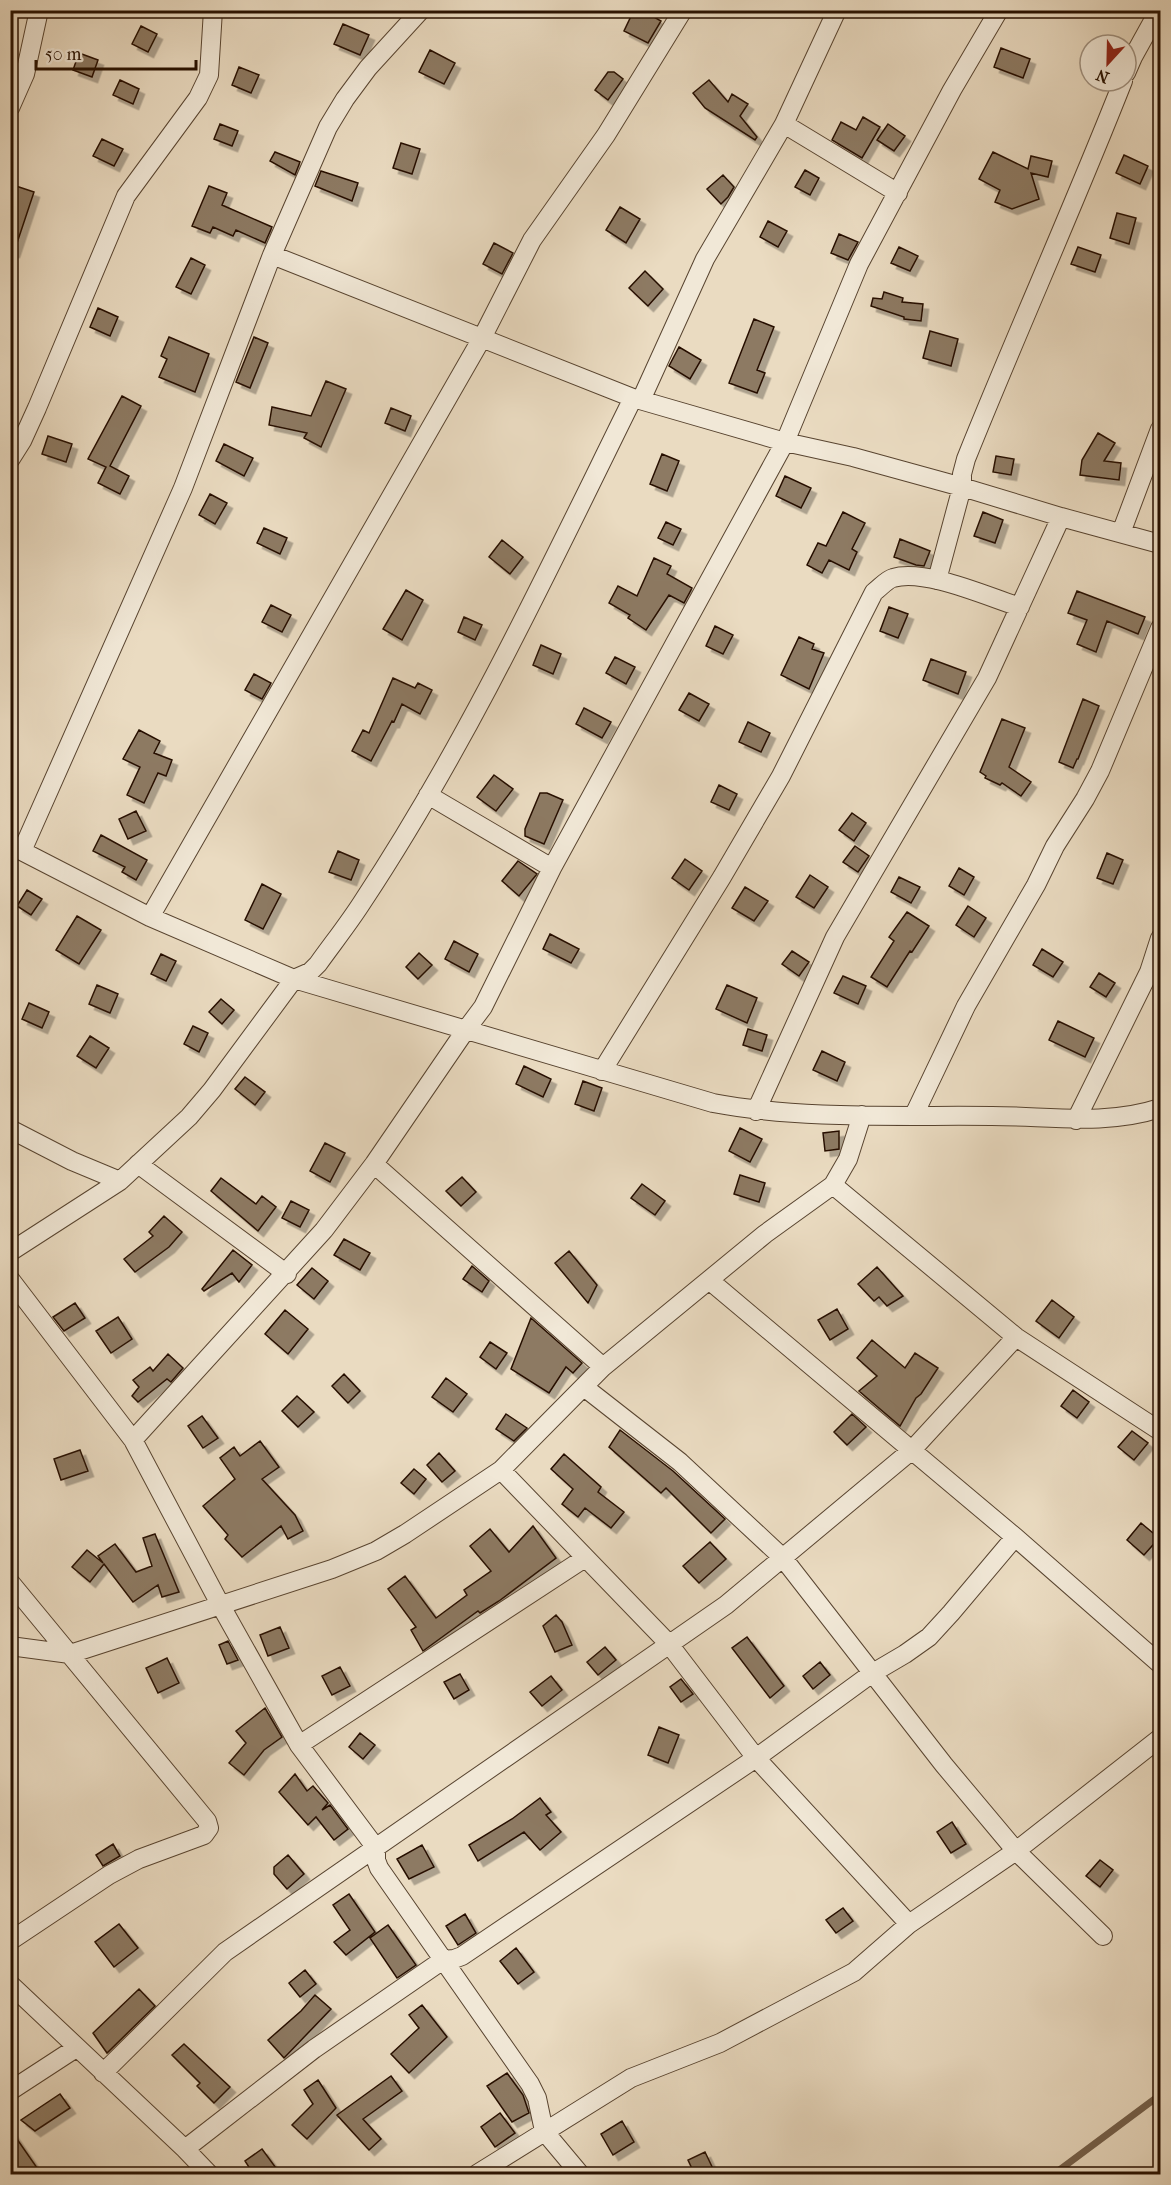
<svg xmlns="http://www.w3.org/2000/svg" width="1171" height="2185" viewBox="0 0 1171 2185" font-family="'IM FELL French Canon',serif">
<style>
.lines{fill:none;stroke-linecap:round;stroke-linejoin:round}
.stream{stroke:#75614c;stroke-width:7}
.building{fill:#8d7a64;stroke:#281100;stroke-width:1.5;filter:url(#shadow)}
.minor-casing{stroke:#584430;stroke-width:20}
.minor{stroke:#f1e8d7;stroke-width:18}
</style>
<defs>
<filter id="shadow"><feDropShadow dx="5.5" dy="5.5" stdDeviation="0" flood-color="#0004"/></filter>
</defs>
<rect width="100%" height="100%" fill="#eadbc1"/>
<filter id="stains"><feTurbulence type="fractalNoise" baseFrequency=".00333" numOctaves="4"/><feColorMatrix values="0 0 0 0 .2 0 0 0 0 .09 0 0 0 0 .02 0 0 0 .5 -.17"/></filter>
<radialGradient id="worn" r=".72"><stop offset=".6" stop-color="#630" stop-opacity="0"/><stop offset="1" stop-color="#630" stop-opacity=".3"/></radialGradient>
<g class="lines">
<!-- stream -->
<path class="stream" d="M 1054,2174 L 1160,2095"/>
</g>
<!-- building -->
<path class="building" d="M 634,10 L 642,10 L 661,21 L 648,43 L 624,31 Z
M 343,24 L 369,35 L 360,55 L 334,44 Z
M 141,26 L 157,34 L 148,52 L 132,44 Z
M 1001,48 L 1030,59 L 1023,78 L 994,67 Z
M 430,50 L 455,63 L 444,84 L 419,72 Z
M 79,53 L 98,60 L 92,77 L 73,70 Z
M 239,67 L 259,75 L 251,93 L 232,85 Z
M 608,72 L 614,72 L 623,79 L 608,100 L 595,90 Z
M 120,80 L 139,89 L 133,104 L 113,95 Z
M 709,80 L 728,102 L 732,94 L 748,104 L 740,116 L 757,137 L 755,140 L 705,108 L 693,93 Z
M 863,117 L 880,127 L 862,158 L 832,140 L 841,122 L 856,130 Z
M 220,124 L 238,131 L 232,146 L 214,139 Z
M 888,124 L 905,136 L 894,151 L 877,140 Z
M 102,139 L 123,149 L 114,166 L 93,156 Z
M 401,143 L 420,149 L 412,174 L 393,168 Z
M 275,152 L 300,162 L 295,175 L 270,161 Z
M 993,152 L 1028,169 L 1031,156 L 1052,161 L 1048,177 L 1031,173 L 1039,199 L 1012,209 L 995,202 L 1000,190 L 979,179 Z
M 1124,155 L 1148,166 L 1140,184 L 1116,173 Z
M 805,170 L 819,178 L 810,195 L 795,187 Z
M 321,171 L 358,183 L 352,201 L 315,186 Z
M 723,175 L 734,187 L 728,197 L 721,204 L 707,189 Z
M 10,184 L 34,192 L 14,252 L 10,252 Z
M 209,186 L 227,193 L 222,205 L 272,227 L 265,243 L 236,230 L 233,236 L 213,227 L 210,233 L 192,226 Z
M 620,207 L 640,219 L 626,243 L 606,230 Z
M 1117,213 L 1136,218 L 1129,244 L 1110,238 Z
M 768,221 L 787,231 L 778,247 L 760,237 Z
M 839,234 L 858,242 L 848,260 L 831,253 Z
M 494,243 L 513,253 L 502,274 L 483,264 Z
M 899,247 L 918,256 L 910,271 L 891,263 Z
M 1078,247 L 1101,255 L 1095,272 L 1071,264 Z
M 191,258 L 205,265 L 191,294 L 176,287 Z
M 645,271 L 663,289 L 648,306 L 629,288 Z
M 884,292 L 903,298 L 902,302 L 923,304 L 921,321 L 904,319 L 904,317 L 871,306 L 873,298 L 882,299 Z
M 98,308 L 118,317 L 110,336 L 90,327 Z
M 754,319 L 774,327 L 757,370 L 765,373 L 757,393 L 729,383 Z
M 930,331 L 958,339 L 951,366 L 923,358 Z
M 169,337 L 209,354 L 195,392 L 159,377 L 167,359 L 161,356 Z
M 254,337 L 268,343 L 250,388 L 236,382 Z
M 679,347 L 701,360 L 690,379 L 669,366 Z
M 326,381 L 346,389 L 321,447 L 304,438 L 307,433 L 269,425 L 272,407 L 311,416 Z
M 122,396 L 141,406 L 110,466 L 129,476 L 120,494 L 98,483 L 106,467 L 88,459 Z
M 391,408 L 411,416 L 405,431 L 385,423 Z
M 1098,433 L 1115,443 L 1104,461 L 1121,463 L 1119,480 L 1080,475 L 1082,460 Z
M 48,436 L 72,444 L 66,462 L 42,454 Z
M 224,444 L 253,458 L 244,476 L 216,461 Z
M 662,454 L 679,461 L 667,491 L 650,484 Z
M 996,456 L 1014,459 L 1011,475 L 993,472 Z
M 785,476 L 811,488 L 801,508 L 776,496 Z
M 210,494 L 227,503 L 215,524 L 199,515 Z
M 843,512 L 865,523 L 852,549 L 857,552 L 849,570 L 829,560 L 822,573 L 807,565 L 818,543 L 826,546 Z
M 983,512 L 1003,520 L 995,543 L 974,536 Z
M 666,522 L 681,529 L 673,545 L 658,538 Z
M 264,528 L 287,538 L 280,554 L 257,543 Z
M 900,539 L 930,551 L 924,566 L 916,565 L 894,557 Z
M 502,540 L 523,557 L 510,574 L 489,557 Z
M 654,558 L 671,566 L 667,574 L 692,588 L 684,603 L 669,595 L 646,630 L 628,618 L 630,615 L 609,603 L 618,586 L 637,596 Z
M 406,590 L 423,600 L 402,640 L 383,629 Z
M 1077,591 L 1145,617 L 1138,634 L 1107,621 L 1096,652 L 1077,644 L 1087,620 L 1068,613 Z
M 271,605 L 291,615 L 282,632 L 262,622 Z
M 889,607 L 908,614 L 898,638 L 880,631 Z
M 464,617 L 482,625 L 475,640 L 458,632 Z
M 715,626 L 733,635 L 723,654 L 706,646 Z
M 799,637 L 814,644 L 812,649 L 824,653 L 809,689 L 781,675 Z
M 541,645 L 561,654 L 553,674 L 533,665 Z
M 615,657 L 635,667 L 626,684 L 606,673 Z
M 931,659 L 966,672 L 958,694 L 923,680 Z
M 254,674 L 271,683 L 262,699 L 245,690 Z
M 393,678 L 415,688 L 418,683 L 432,690 L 420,714 L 402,704 L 394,722 L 392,721 L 371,761 L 352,751 L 363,730 L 369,733 Z
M 689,693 L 709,704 L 699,721 L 679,710 Z
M 1083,699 L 1099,706 L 1078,759 L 1077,759 L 1073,768 L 1059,762 Z
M 584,708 L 611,722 L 602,738 L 576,724 Z
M 1002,719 L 1025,728 L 1009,767 L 1031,782 L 1021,796 L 1002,783 L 1000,785 L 985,778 L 986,776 L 980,772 Z
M 748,722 L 770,733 L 761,752 L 739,742 Z
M 139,730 L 160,741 L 154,753 L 172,760 L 166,776 L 158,773 L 144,803 L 127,795 L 140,767 L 123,759 Z
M 494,775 L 513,789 L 496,811 L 477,797 Z
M 719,785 L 737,794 L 729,810 L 711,802 Z
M 540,793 L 547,793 L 563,800 L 544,844 L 525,836 L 525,829 Z
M 136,811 L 146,831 L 128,839 L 119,819 Z
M 852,813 L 866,823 L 854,841 L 839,830 Z
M 101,835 L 147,860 L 136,880 L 122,872 L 125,867 L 93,851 Z
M 855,846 L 869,856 L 858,872 L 843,862 Z
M 338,851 L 359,860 L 351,880 L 329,872 Z
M 1107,853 L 1123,860 L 1113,884 L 1097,878 Z
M 685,859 L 702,871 L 689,890 L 672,878 Z
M 518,861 L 537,874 L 519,896 L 502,881 Z
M 959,868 L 974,877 L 964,895 L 949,886 Z
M 810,875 L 828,887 L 814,908 L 796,897 Z
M 899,877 L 920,887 L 911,903 L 891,892 Z
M 262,884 L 281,894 L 263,929 L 245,920 Z
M 745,887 L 768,901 L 754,921 L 732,908 Z
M 27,890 L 42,899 L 31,915 L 17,906 Z
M 968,906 L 986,918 L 974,937 L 956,925 Z
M 907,912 L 929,926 L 912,952 L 910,951 L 887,987 L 871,977 L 894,941 L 889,937 Z
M 77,916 L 101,930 L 79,964 L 56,950 Z
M 550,934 L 579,949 L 571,963 L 543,949 Z
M 454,941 L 478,954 L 469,972 L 445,959 Z
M 1042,949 L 1063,962 L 1053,977 L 1033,965 Z
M 792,951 L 809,962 L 799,976 L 782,964 Z
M 419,953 L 432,965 L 418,979 L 406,967 Z
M 161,954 L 176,961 L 166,981 L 151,974 Z
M 1099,973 L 1115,983 L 1106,997 L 1090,987 Z
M 843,976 L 866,986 L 858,1004 L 834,993 Z
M 97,985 L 118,994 L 110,1013 L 89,1004 Z
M 727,985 L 757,998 L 747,1023 L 716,1009 Z
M 221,999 L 234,1010 L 222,1024 L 209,1012 Z
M 29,1003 L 49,1012 L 42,1028 L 22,1019 Z
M 1058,1021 L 1094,1038 L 1085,1057 L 1049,1040 Z
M 193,1026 L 208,1033 L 199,1052 L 184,1044 Z
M 748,1029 L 767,1035 L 762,1051 L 743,1045 Z
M 90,1036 L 109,1048 L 96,1068 L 77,1056 Z
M 822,1051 L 845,1062 L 837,1081 L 813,1070 Z
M 524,1066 L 551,1079 L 543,1097 L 516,1084 Z
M 245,1077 L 265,1092 L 255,1105 L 235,1089 Z
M 583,1081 L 602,1088 L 594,1111 L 575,1104 Z
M 740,1128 L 762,1139 L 750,1162 L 729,1151 Z
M 839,1131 L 839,1149 L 825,1151 L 823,1133 Z
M 325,1143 L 345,1153 L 330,1182 L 310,1171 Z
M 740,1175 L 765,1183 L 759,1202 L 734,1194 Z
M 462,1177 L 476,1192 L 461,1206 L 446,1191 Z
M 221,1178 L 256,1204 L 262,1196 L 276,1207 L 258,1231 L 211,1191 Z
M 642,1184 L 665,1201 L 655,1215 L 631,1198 Z
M 291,1201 L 309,1210 L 300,1227 L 282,1218 Z
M 164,1216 L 182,1232 L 169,1247 L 135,1272 L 124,1259 L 153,1236 L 149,1232 Z
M 344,1239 L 370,1253 L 360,1270 L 334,1255 Z
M 233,1250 L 252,1265 L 239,1282 L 232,1273 L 204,1291 L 202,1289 Z
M 569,1251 L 597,1285 L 588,1303 L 555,1263 Z
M 472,1266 L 489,1281 L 482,1292 L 463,1279 Z
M 877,1267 L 903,1296 L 887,1306 L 879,1297 L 874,1301 L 858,1284 Z
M 312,1268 L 328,1281 L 314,1299 L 297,1285 Z
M 1052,1300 L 1074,1317 L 1059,1338 L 1036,1321 Z
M 75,1303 L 85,1318 L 64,1331 L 53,1317 Z
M 837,1309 L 848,1329 L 830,1340 L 818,1320 Z
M 285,1310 L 308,1329 L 288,1354 L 265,1334 Z
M 118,1317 L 132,1339 L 111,1353 L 96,1331 Z
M 531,1318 L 582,1363 L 573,1373 L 566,1367 L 549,1393 L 511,1369 Z
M 872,1340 L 905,1368 L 915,1353 L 938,1368 L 921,1394 L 916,1398 L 900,1426 L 859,1391 L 877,1376 L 857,1358 Z
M 490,1342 L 507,1353 L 496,1369 L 480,1357 Z
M 168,1354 L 183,1368 L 171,1382 L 167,1379 L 138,1402 L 132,1396 L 139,1387 L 133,1380 L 150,1367 L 153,1371 Z
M 344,1374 L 360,1391 L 348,1403 L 332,1386 Z
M 446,1378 L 467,1394 L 453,1412 L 432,1397 Z
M 1073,1390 L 1089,1402 L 1077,1418 L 1061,1406 Z
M 297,1396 L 314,1412 L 298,1427 L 282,1411 Z
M 506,1414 L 527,1428 L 514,1441 L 496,1429 Z
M 852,1414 L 866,1427 L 847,1445 L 834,1432 Z
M 202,1416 L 218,1438 L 203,1448 L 188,1426 Z
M 620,1430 L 673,1471 L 725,1519 L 711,1533 L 666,1488 L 661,1493 L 609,1447 Z
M 1132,1431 L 1148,1443 L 1134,1460 L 1118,1447 Z
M 260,1441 L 279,1467 L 262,1479 L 295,1515 L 303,1531 L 288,1539 L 281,1526 L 242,1557 L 225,1539 L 228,1535 L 203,1506 L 235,1479 L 220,1458 L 234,1447 L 240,1456 Z
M 80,1450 L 88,1471 L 61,1480 L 54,1459 Z
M 439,1453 L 455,1471 L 442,1482 L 427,1465 Z
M 564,1454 L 601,1487 L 598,1492 L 624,1512 L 611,1528 L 585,1508 L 578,1517 L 562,1504 L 573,1489 L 551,1469 Z
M 414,1469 L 426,1479 L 414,1494 L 401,1483 Z
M 1141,1523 L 1159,1538 L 1144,1555 L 1127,1540 Z
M 533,1526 L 556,1558 L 499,1601 L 480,1613 L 478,1611 L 423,1651 L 411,1630 L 416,1627 L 388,1589 L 405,1576 L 436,1618 L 467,1595 L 464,1590 L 491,1571 L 470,1546 L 490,1529 L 509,1552 Z
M 155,1534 L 179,1592 L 162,1597 L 158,1585 L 133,1602 L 104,1564 L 90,1582 L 72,1567 L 87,1550 L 103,1563 L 98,1556 L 115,1544 L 136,1572 L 152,1566 L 143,1538 Z
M 710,1542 L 726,1559 L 699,1583 L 683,1566 Z
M 556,1615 L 562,1622 L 572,1645 L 555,1652 L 543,1626 Z
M 280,1627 L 289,1648 L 268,1656 L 260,1635 Z
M 747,1637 L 784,1686 L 770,1698 L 732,1648 Z
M 228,1641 L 238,1660 L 227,1664 L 219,1645 Z
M 605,1647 L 616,1660 L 598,1675 L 587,1662 Z
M 167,1658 L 179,1683 L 158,1693 L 146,1668 Z
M 820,1662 L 830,1675 L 813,1689 L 803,1676 Z
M 340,1667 L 350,1686 L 332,1695 L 322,1676 Z
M 460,1674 L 469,1690 L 454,1699 L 444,1682 Z
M 551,1676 L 562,1690 L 542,1706 L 530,1692 Z
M 681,1679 L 693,1694 L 681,1702 L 670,1687 Z
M 265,1708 L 282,1737 L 264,1750 L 244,1775 L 229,1763 L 246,1743 L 236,1731 Z
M 659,1727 L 679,1735 L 668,1763 L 648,1755 Z
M 360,1733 L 375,1745 L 363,1759 L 349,1747 Z
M 295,1774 L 307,1791 L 313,1786 L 328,1803 L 322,1810 L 330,1805 L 348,1829 L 334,1840 L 316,1817 L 308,1825 L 279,1792 Z
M 540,1798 L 551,1812 L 546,1815 L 561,1832 L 540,1850 L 524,1832 L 478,1861 L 469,1845 L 512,1819 Z
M 952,1822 L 966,1844 L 951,1853 L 937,1832 Z
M 113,1844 L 120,1856 L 103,1866 L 96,1855 Z
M 422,1845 L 434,1867 L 409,1879 L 397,1859 Z
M 288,1855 L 304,1874 L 287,1889 L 274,1874 L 274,1867 Z
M 1100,1860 L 1113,1870 L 1100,1887 L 1086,1876 Z
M 349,1894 L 375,1932 L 346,1955 L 334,1942 L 350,1930 L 333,1905 Z
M 843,1908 L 853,1921 L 836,1933 L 826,1920 Z
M 465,1914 L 476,1933 L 458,1945 L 446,1926 Z
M 119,1924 L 138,1948 L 114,1967 L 95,1942 Z
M 388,1925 L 416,1965 L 397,1978 L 370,1938 Z
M 516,1948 L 534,1972 L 518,1984 L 500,1961 Z
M 305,1970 L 316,1984 L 300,1997 L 289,1983 Z
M 139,1989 L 155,2006 L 107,2053 L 93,2033 Z
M 315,1995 L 331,2009 L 284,2058 L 268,2040 L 301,2011 Z
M 422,2005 L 447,2037 L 409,2073 L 391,2054 L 419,2028 L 409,2015 Z
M 184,2044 L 230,2087 L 214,2103 L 197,2086 L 200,2083 L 172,2055 Z
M 507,2073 L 523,2095 L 529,2113 L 512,2122 L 487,2086 Z
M 391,2076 L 402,2091 L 363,2119 L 381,2139 L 369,2150 L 337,2115 Z
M 318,2080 L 336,2108 L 307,2139 L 292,2125 L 313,2104 L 304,2090 Z
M 60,2094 L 70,2108 L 35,2131 L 21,2120 Z
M 500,2113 L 515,2133 L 495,2147 L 481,2127 Z
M 622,2121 L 634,2142 L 613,2155 L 601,2134 Z
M 10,2129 L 42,2175 L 21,2175 L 10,2159 Z
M 262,2149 L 276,2168 L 266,2175 L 254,2175 L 245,2161 Z
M 705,2152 L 716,2175 L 695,2175 L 688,2160 Z"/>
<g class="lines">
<defs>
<path id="minor" d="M 1126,73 L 1133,57 L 1159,10
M 10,108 L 25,74 L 39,10
M 784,124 L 898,193
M 272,255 L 633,398 L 785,442 L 853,457 L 962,487 L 1061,517 L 1160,544
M 641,400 L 705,259 L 784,124 L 837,10
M 10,460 L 22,441 L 37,408 L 126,196 L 198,98 L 209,75 L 213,10
M 1121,533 L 1160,429
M 937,580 L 962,487 L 962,474 L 966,459 C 1017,332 1073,208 1123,81
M 428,795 L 552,868
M 10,845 L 150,917 L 294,979 L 713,1103 C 805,1120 899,1115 992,1116 C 1048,1116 1106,1126 1160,1108
M 22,851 L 183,488 L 272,255 L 328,127 L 345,99 L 368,68 L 421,10
M 150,917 L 482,338 L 532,240 L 606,135 L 683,10
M 602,1071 L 722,877 L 781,776 L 874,592 C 880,588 886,580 893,578 C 924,568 988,597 1020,607
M 756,1111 L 835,937 L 987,678 L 1061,517
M 914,1115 L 966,1006 L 1036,885 L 1055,846 L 1085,799 L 1100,771 L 1160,628
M 1076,1120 L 1149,972 L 1160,938
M 10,1129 L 72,1161 L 120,1181
M 138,1164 L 287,1274
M 374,1164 L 603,1367
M 833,1185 L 1016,1337 L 1160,1431
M 10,1252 L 120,1181 L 189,1117 L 212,1090 L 294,979 L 310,972 L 318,964 C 333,943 349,923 363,901 C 468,742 549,568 633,398
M 10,1279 L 133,1440 L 221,1606 L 299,1745 L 376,1848 L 376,1860 L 379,1868 L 530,2084 L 537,2098 L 544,2131 L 580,2174
M 709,1280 L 1015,1537 L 1160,1664
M 584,1387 L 680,1462 L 783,1558 L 944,1765 L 1016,1851 L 1103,1936
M 133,1440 L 324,1230 L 374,1164 L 465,1031 L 483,1007 L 552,868 L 785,442 L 859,264 L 952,90 L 999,10
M 501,1470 L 669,1644 L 756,1758 L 909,1924
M 10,1582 L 207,1821 L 209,1828 L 204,1835 L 139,1859 L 109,1875 L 10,1941
M 10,1646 L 70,1654 L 332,1569 L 376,1551 L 405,1534 L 501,1470 L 603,1367 L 765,1234 L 833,1185 L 848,1159 L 862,1115
M 299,1745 L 585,1558
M 10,1984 L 185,2149 L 209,2174
M 103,2073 L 225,1952 L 726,1605 L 912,1450 L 1016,1337
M 10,2091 L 76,2048
M 185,2149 L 314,2049 L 443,1960 L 454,1959 L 462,1956 L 756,1758 L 871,1674 L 905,1654 L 929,1637 L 951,1613 L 1015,1537
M 477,2174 L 631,2078 L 720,2043 L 854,1972 L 909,1924 L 1016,1851 L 1160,1738"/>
</defs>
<!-- minor casing -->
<use href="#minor" class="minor-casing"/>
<!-- minor -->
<use href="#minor" class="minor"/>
</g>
<!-- margin -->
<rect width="1171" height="2185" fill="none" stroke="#eadbc1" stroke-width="36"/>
<rect x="12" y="12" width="1147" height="2161" fill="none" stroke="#281100" stroke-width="3"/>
<rect x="18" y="18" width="1135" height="2149" fill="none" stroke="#281100" stroke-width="1.5"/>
<!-- north arrow -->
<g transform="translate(1108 63) rotate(202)"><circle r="28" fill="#f1e8d7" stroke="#a19281" stroke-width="1.5"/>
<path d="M0-4.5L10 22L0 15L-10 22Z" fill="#8f2418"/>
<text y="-9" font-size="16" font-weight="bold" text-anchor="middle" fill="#281100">N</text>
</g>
<!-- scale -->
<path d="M36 60v9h160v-9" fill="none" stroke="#281100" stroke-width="3"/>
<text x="45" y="60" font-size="18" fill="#281100" stroke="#f1e8d7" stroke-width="4.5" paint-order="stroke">50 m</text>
<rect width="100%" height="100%" filter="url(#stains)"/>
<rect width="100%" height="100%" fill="url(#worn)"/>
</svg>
